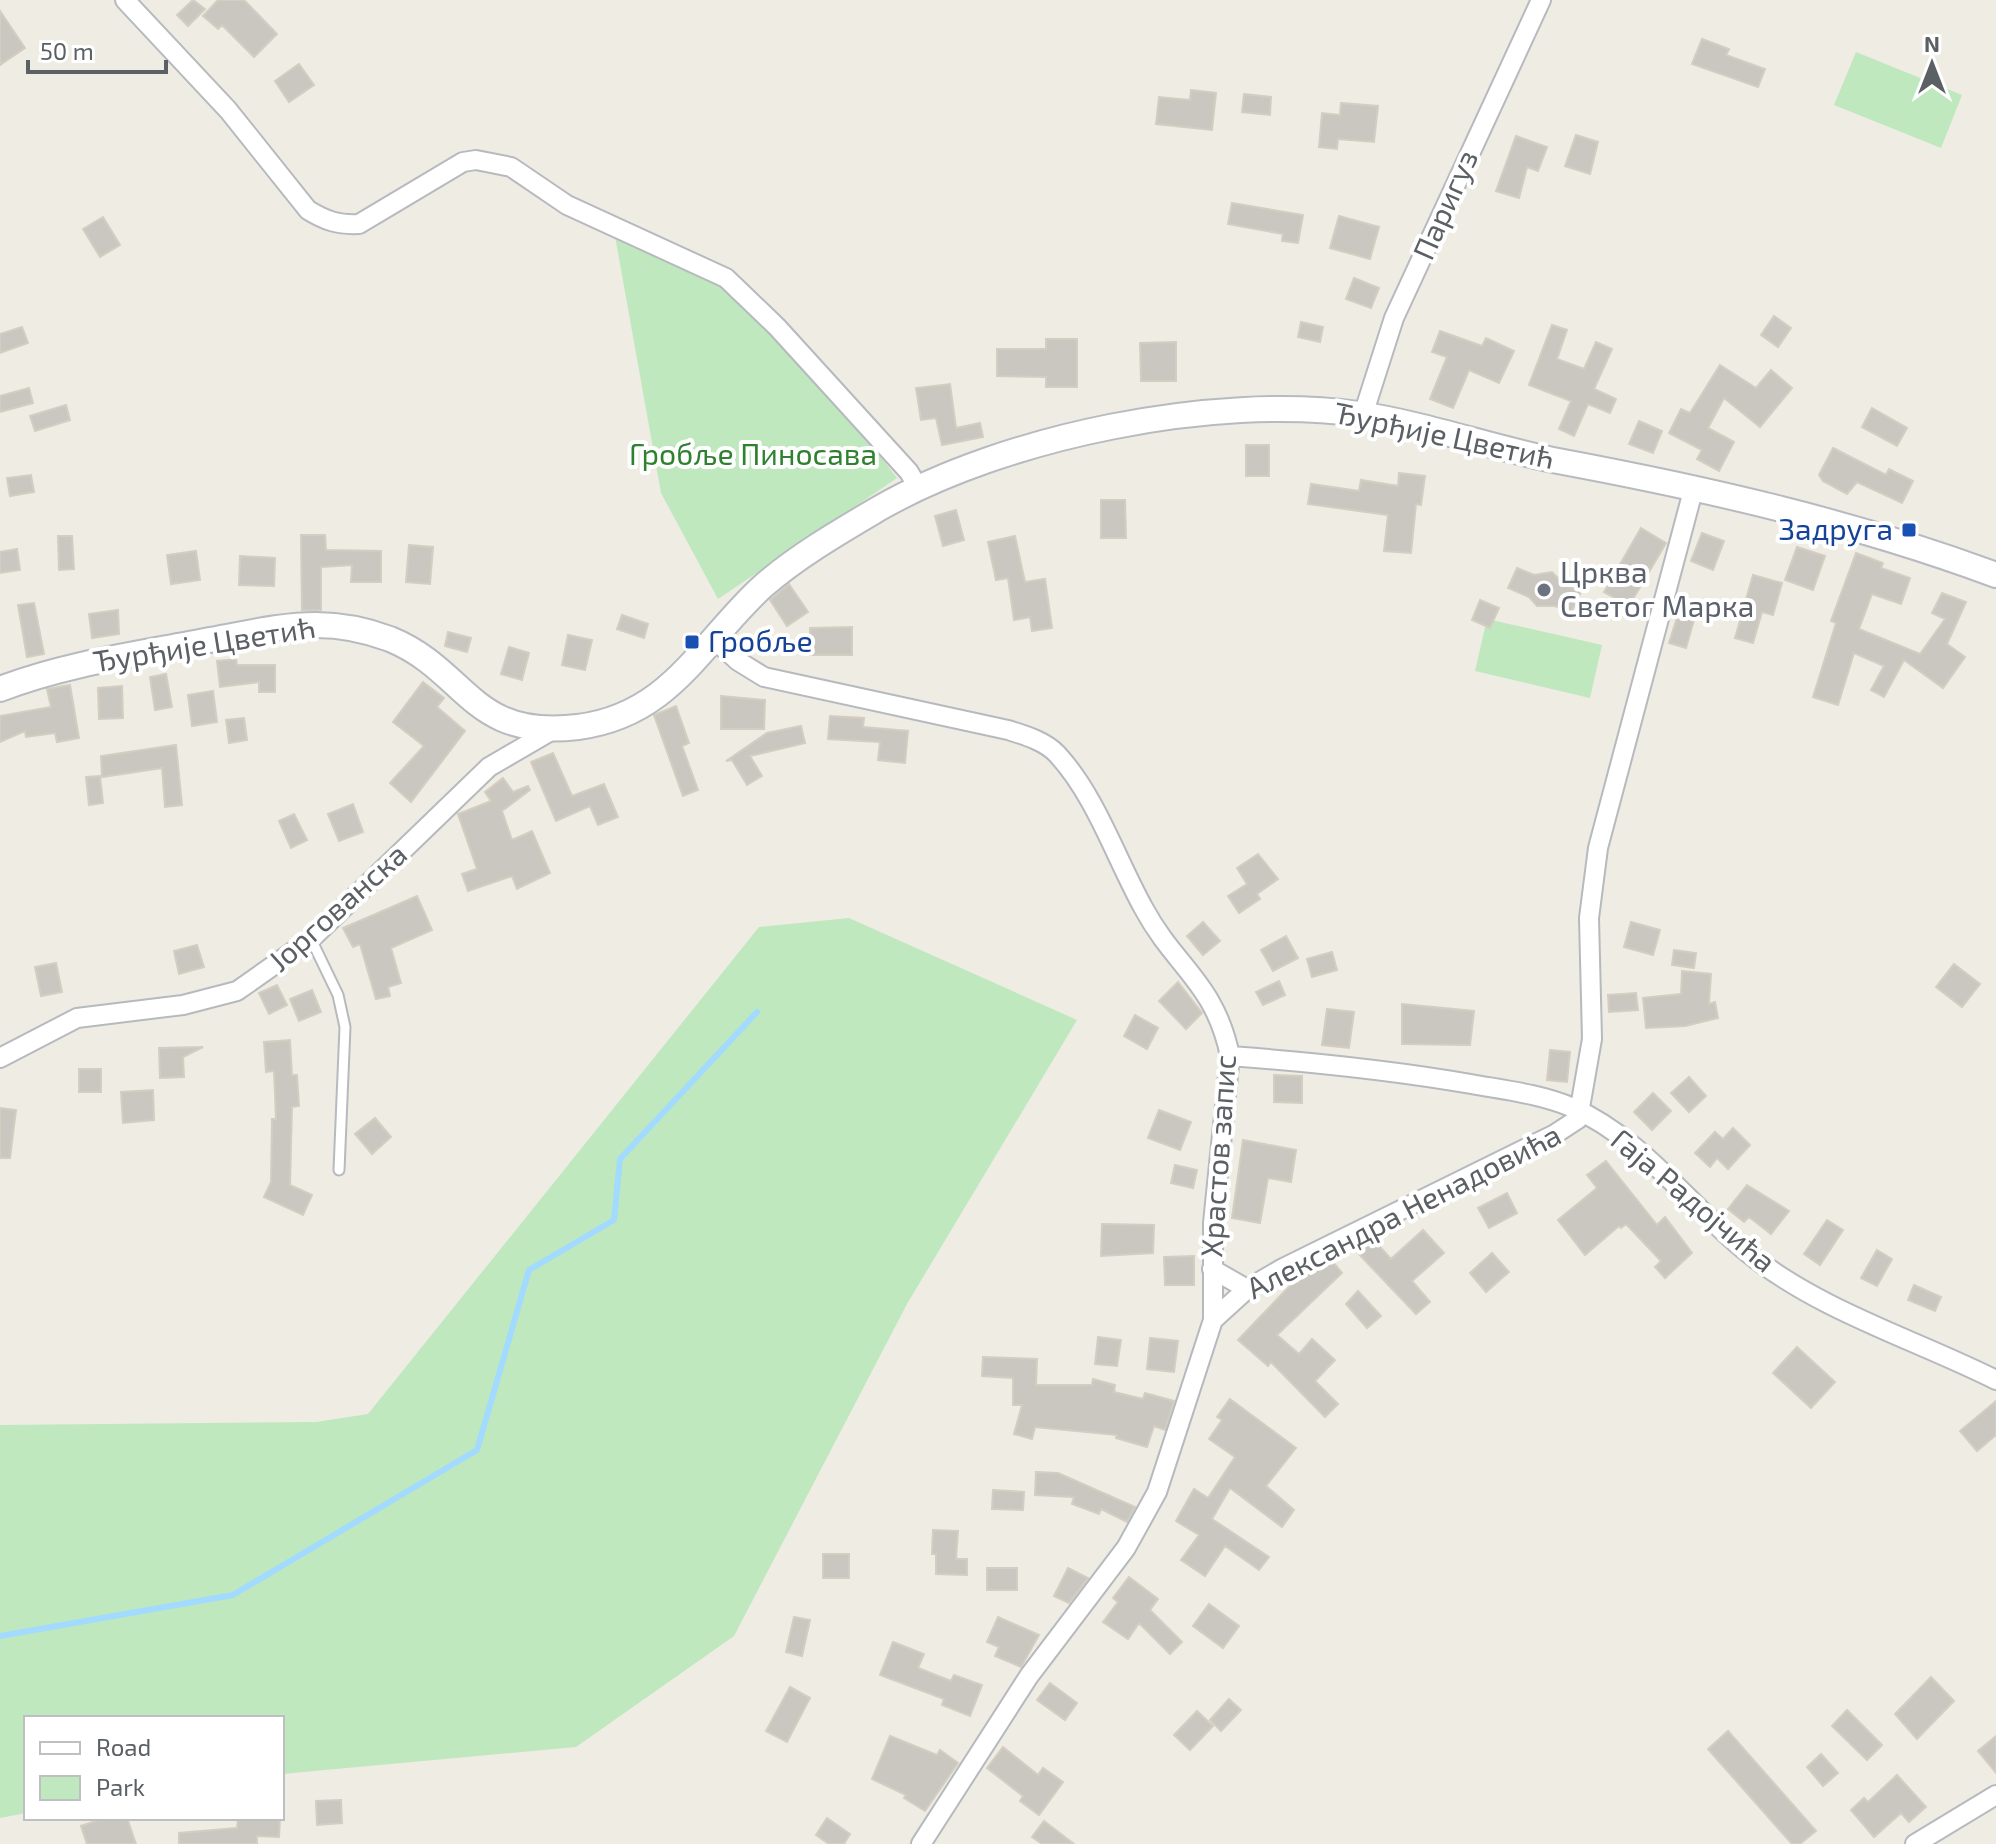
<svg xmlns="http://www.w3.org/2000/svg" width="1996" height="1844" viewBox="0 0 1996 1844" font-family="'Exo 2',sans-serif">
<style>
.green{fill:#bfe8be}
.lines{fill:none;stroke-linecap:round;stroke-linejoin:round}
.stream{stroke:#a3daff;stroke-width:6}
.building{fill:#cac7c0;stroke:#d4cdc1;stroke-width:2}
.lane-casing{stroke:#b6babe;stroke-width:13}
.street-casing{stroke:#b6babe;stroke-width:22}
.secondary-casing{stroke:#b7bbc0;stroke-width:28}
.lane{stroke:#fff;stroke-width:9}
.street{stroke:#fff;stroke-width:18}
.secondary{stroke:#fff;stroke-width:24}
.transit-dot{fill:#1a4fb4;stroke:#fff;stroke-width:3}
.worship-dot{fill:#6b7280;stroke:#fff;stroke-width:3}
.labels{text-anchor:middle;stroke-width:8;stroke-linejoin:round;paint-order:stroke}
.street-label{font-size:30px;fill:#5b6065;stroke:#fff}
.park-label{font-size:30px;fill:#2e822f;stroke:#fff}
.transit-label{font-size:30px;fill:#164399;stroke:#fff;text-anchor:end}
.worship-label{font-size:30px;fill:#5b616d;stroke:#fff;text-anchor:start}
</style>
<rect width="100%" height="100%" fill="#efece3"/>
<!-- green -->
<path class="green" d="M 1856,52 L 1962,95 L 1941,148 L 1834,105 Z
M 615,236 C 638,244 663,251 684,262 C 760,304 844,409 897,478 L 718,599 L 661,493 Z
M 1487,619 L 1602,645 L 1590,698 L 1475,671 Z
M 849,918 L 1077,1020 L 907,1304 L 734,1636 L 576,1747 L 282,1774 L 282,1718 L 26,1718 L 26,1813 L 0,1818 L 0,1425 L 316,1422 L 368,1414 L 759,927 Z"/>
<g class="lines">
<!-- stream -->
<path class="stream" d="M 0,1636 L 233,1595 L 477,1450 L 529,1270 L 614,1220 L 620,1159 L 757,1012"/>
</g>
<!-- building -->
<path class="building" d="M 193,0 L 205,9 L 188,26 L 177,15 Z
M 218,0 L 244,0 L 277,34 L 254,57 L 222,25 L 218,29 L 203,16 Z
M 0,11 L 25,48 L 0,65 Z
M 1702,39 L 1729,49 L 1726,55 L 1765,69 L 1758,87 L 1692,64 Z
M 299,64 L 314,85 L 289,102 L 275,81 Z
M 1191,90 L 1216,93 L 1212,130 L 1156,124 L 1159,97 L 1190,100 Z
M 1244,94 L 1271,97 L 1270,115 L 1242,112 Z
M 1341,103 L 1378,106 L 1374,142 L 1338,139 L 1337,149 L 1319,147 L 1322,113 L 1340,115 Z
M 1576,135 L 1598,142 L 1590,174 L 1565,166 Z
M 1516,136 L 1547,147 L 1538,171 L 1527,167 L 1519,198 L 1496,191 Z
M 1232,203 L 1303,215 L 1298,243 L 1282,241 L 1283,234 L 1228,224 Z
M 1339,216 L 1379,227 L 1370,259 L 1330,248 Z
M 103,217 L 120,245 L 100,257 L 83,229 Z
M 1354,278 L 1379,288 L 1371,308 L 1346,299 Z
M 1774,316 L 1791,328 L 1778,347 L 1761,335 Z
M 1301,322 L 1323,327 L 1320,342 L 1298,337 Z
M 1552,325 L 1567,330 L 1557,359 L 1584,369 L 1596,342 L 1612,349 L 1594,389 L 1616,399 L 1610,413 L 1588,404 L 1574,436 L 1559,429 L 1571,401 L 1529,385 Z
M 22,327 L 28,343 L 0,353 L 0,334 Z
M 1440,331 L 1482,346 L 1486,338 L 1514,351 L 1499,383 L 1469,370 L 1453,408 L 1430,399 L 1447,357 L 1432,352 Z
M 1046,339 L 1077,339 L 1077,387 L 1046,387 L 1046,377 L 997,376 L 997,349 L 1046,349 Z
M 1176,342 L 1176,381 L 1141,381 L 1140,343 Z
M 1720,365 L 1756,388 L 1771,370 L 1792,388 L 1760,427 L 1724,398 L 1708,428 L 1734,442 L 1719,471 L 1697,459 L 1702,450 L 1669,433 L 1681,409 L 1690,413 Z
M 950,384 L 956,428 L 980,423 L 983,437 L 942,445 L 936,418 L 921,420 L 916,388 Z
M 29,388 L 33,403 L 0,412 L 0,396 Z
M 66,405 L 70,420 L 35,431 L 30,416 Z
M 1872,408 L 1907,428 L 1897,446 L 1862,427 Z
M 1639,421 L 1662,431 L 1653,453 L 1629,444 Z
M 1246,445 L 1269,445 L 1269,476 L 1246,476 Z
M 1833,448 L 1886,475 L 1889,469 L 1913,481 L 1902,503 L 1857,482 L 1847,494 L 1823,481 L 1819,475 Z
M 1399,473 L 1425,476 L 1421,505 L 1416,504 L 1411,553 L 1384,551 L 1388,515 L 1308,504 L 1311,484 L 1359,491 L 1361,480 L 1398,486 Z
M 31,475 L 34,492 L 10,496 L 7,478 Z
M 1101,500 L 1125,500 L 1126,538 L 1101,538 Z
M 956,510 L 964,540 L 943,546 L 935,516 Z
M 1641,528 L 1666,543 L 1629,606 L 1604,592 Z
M 1702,533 L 1724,541 L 1713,570 L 1691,561 Z
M 301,535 L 325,535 L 326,550 L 381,551 L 381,582 L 351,582 L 352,565 L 321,567 L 321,610 L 302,610 Z
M 58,536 L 72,536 L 74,569 L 59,570 Z
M 1015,536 L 1025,582 L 1045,579 L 1052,628 L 1032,631 L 1030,617 L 1014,620 L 1008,578 L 996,580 L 988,542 Z
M 409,545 L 433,547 L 430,584 L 406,582 Z
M 1797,547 L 1825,556 L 1813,590 L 1785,580 Z
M 17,549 L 20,570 L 0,573 L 0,552 Z
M 196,551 L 200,580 L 171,584 L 167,555 Z
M 1856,553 L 1883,563 L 1881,568 L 1910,578 L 1901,604 L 1872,594 L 1859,629 L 1920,654 L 1945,619 L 1932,613 L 1942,593 L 1966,602 L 1947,644 L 1965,657 L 1943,688 L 1904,660 L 1884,697 L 1871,690 L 1884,666 L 1854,653 L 1838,705 L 1813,697 L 1836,623 L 1831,621 Z
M 240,556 L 275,558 L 274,586 L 239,585 Z
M 1517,568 L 1534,575 L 1552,572 L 1564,584 L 1581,592 L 1571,613 L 1555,606 L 1537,606 L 1529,597 L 1508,588 Z
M 1753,575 L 1782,583 L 1773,615 L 1762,612 L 1753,643 L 1735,638 Z
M 789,584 L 808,612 L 787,626 L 770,600 Z
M 1480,600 L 1499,608 L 1490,628 L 1472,620 Z
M 34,603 L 44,654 L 27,657 L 18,605 Z
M 1680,608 L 1696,613 L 1686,648 L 1669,643 Z
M 118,610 L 119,634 L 92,638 L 89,614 Z
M 622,615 L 648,624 L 644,638 L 617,629 Z
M 852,627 L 852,655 L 810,655 L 810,628 Z
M 448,632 L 471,638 L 467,652 L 445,646 Z
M 568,635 L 592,640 L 585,670 L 562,665 Z
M 509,647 L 529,653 L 522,680 L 501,674 Z
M 236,659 L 237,665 L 275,665 L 275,692 L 259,692 L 259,682 L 220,687 L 217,661 Z
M 166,674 L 172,707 L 155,710 L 150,677 Z
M 423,682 L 444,698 L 437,707 L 465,731 L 411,802 L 390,783 L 424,746 L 393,722 Z
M 70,685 L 79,738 L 57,742 L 55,733 L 26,737 L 25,731 L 0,742 L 0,716 L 51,707 L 47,689 Z
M 122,686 L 123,718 L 99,719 L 98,688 Z
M 213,691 L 217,722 L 192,726 L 188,695 Z
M 721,696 L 765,700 L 764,729 L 721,729 Z
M 676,706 L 689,743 L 682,746 L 698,790 L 683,796 L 654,715 Z
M 830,716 L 864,718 L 863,727 L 908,731 L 905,763 L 878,760 L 880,742 L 828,739 Z
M 244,718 L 247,740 L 229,743 L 226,720 Z
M 801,726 L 805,743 L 750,756 L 762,776 L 747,785 L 732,760 L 726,761 L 767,733 Z
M 176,745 L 182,805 L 165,807 L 162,768 L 102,777 L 101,756 Z
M 553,753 L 572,796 L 604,784 L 618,817 L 598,825 L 590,806 L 556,821 L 531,762 Z
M 100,776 L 103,803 L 89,805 L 86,777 Z
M 503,778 L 513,792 L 528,786 L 530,790 L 502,811 L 512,840 L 532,831 L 550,873 L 517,889 L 512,876 L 468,891 L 462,874 L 477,869 L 458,814 L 491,801 L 485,792 Z
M 353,804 L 363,832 L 339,841 L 328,814 Z
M 294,814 L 307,840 L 291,848 L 279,821 Z
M 1258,854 L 1278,879 L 1257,894 L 1260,899 L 1239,913 L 1228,896 L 1247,884 L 1237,868 Z
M 417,896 L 432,930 L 391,948 L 401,983 L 388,987 L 390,996 L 376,999 L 360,944 L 353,947 L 343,928 Z
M 1203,922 L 1220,941 L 1203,955 L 1187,936 Z
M 1631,922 L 1660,930 L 1653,955 L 1624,947 Z
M 1286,936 L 1298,958 L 1273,971 L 1261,950 Z
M 197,945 L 204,967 L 179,974 L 174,951 Z
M 1674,950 L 1696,953 L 1694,968 L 1672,965 Z
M 1332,952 L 1337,970 L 1312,977 L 1307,959 Z
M 56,963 L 62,992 L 41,996 L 35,967 Z
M 1954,964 L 1980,984 L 1962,1007 L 1936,987 Z
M 1682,971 L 1711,974 L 1709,1004 L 1715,1002 L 1718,1018 L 1685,1026 L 1646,1028 L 1643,998 L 1681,994 Z
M 1279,981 L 1285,995 L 1263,1005 L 1256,992 Z
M 1178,982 L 1202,1013 L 1186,1029 L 1159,1001 Z
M 277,985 L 287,1005 L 269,1014 L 259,993 Z
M 312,990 L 321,1012 L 299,1021 L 290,999 Z
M 1636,993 L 1638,1010 L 1609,1012 L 1608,995 Z
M 1402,1004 L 1474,1011 L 1470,1045 L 1402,1044 Z
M 1327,1009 L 1354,1012 L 1349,1048 L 1322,1045 Z
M 1135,1015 L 1158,1028 L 1147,1049 L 1124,1036 Z
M 290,1040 L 292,1075 L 297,1075 L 299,1106 L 292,1107 L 290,1185 L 312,1195 L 303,1215 L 264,1197 L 271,1182 L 272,1119 L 276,1119 L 274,1071 L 266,1072 L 264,1042 Z
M 203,1047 L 183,1057 L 184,1077 L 160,1078 L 159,1048 Z
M 1550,1050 L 1570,1052 L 1567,1082 L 1547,1080 Z
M 79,1069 L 101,1069 L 101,1092 L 79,1092 Z
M 1274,1075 L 1302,1076 L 1302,1103 L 1274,1102 Z
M 1689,1077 L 1706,1096 L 1689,1112 L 1671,1093 Z
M 153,1090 L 154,1120 L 123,1123 L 121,1092 Z
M 1653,1093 L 1671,1111 L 1652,1130 L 1634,1112 Z
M 0,1108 L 16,1110 L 10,1158 L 0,1158 Z
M 1159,1110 L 1191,1122 L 1180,1150 L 1148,1138 Z
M 375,1118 L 391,1137 L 372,1154 L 355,1134 Z
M 1733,1128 L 1750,1145 L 1728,1169 L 1717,1158 L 1710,1167 L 1695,1153 L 1715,1132 L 1723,1139 Z
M 1243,1140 L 1296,1150 L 1291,1182 L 1268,1178 L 1260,1223 L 1232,1218 Z
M 1606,1161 L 1657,1225 L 1665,1217 L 1692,1253 L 1665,1278 L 1655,1267 L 1661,1261 L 1626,1224 L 1621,1228 L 1619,1226 L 1585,1255 L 1558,1220 L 1597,1188 L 1587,1175 Z
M 1175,1165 L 1197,1170 L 1193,1188 L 1171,1183 Z
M 1747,1185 L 1789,1211 L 1771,1234 L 1749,1217 L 1744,1222 L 1728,1209 Z
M 1507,1193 L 1517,1213 L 1489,1228 L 1478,1208 Z
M 1827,1220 L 1843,1230 L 1820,1265 L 1804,1254 Z
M 1102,1224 L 1154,1225 L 1153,1253 L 1101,1256 Z
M 1423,1230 L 1444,1253 L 1412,1281 L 1430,1302 L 1416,1314 L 1353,1248 L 1372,1238 L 1391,1259 Z
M 1877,1250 L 1892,1259 L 1877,1286 L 1861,1278 Z
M 1492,1253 L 1509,1272 L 1486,1292 L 1470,1273 Z
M 1194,1256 L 1194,1285 L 1165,1285 L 1164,1257 Z
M 1330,1258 L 1342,1273 L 1277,1335 L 1299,1354 L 1312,1339 L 1335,1360 L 1315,1381 L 1338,1404 L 1325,1417 L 1271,1362 L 1268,1366 L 1238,1340 L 1305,1270 Z
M 1914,1285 L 1941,1297 L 1935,1311 L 1908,1300 Z
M 1358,1291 L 1381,1316 L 1367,1328 L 1346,1304 Z
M 1098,1337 L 1121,1340 L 1117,1366 L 1095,1364 Z
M 1150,1338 L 1178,1341 L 1174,1372 L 1147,1369 Z
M 1797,1347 L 1835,1382 L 1811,1408 L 1773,1373 Z
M 983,1357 L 1037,1359 L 1036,1385 L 1092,1385 L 1093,1379 L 1115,1385 L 1114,1392 L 1143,1399 L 1145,1393 L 1174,1401 L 1165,1430 L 1154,1426 L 1147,1447 L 1116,1438 L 1117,1435 L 1035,1427 L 1032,1439 L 1014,1434 L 1022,1405 L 1013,1405 L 1013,1378 L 982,1376 Z
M 1230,1399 L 1296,1448 L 1266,1486 L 1294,1510 L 1282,1527 L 1230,1488 L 1212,1519 L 1269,1557 L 1259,1570 L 1225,1546 L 1205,1576 L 1181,1560 L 1199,1535 L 1176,1521 L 1194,1489 L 1208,1498 L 1235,1457 L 1209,1439 L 1222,1420 L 1217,1417 Z
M 1996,1401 L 1996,1435 L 1977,1451 L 1960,1431 Z
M 1036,1472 L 1058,1473 L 1135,1507 L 1127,1522 L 1101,1509 L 1099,1514 L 1072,1504 L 1074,1497 L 1035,1495 Z
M 993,1490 L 1024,1492 L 1023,1510 L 992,1509 Z
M 933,1530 L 958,1531 L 956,1559 L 967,1559 L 967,1575 L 936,1574 L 936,1554 L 932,1554 Z
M 823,1554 L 849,1554 L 849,1578 L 823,1578 Z
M 987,1568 L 1017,1568 L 1017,1590 L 987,1590 Z
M 1068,1568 L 1088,1578 L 1069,1603 L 1054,1596 Z
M 1129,1577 L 1158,1599 L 1150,1610 L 1182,1642 L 1170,1654 L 1139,1623 L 1128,1639 L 1103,1622 L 1118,1602 L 1113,1598 Z
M 1209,1604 L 1239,1626 L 1223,1648 L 1193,1626 Z
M 794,1617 L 810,1620 L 802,1656 L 786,1652 Z
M 998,1617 L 1039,1635 L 1021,1667 L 995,1656 L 999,1647 L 987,1642 Z
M 893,1642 L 924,1654 L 918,1668 L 951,1681 L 954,1675 L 982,1685 L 970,1716 L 942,1705 L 944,1699 L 880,1675 Z
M 1931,1677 L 1954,1701 L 1917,1739 L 1895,1714 Z
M 1050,1683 L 1077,1703 L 1065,1720 L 1037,1700 Z
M 790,1687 L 810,1698 L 787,1742 L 766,1731 Z
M 1229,1699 L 1241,1710 L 1221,1731 L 1210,1720 Z
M 1847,1710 L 1882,1745 L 1867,1760 L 1832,1726 Z
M 1197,1711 L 1213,1726 L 1190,1750 L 1174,1735 Z
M 1728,1731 L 1816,1831 L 1800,1844 L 1792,1844 L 1708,1749 Z
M 890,1736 L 937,1755 L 940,1750 L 958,1763 L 925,1811 L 904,1798 L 906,1795 L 872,1779 Z
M 1996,1736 L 1996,1773 L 1978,1751 Z
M 1003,1747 L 1038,1775 L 1043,1768 L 1063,1782 L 1039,1815 L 1020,1801 L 1023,1796 L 987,1768 Z
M 1821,1754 L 1838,1773 L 1823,1786 L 1807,1767 Z
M 1897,1775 L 1926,1807 L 1909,1822 L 1901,1813 L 1874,1837 L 1851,1810 L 1864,1798 L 1868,1802 Z
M 341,1800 L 342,1823 L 317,1825 L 316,1801 Z
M 105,1818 L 127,1818 L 136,1844 L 87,1844 L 81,1826 Z
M 238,1818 L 280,1818 L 279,1837 L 257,1836 L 257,1844 L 179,1844 L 179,1833 L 237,1828 Z
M 827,1818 L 850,1834 L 844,1844 L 829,1844 L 816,1835 Z
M 1044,1821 L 1074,1844 L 1042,1844 L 1032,1837 Z"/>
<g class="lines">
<defs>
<path id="lane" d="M 311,939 L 338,995 L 345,1027 L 339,1170"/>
<path id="street" d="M 125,0 L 228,110 L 308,210 C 326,221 338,225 359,224 L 463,162 L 476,160 L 511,167 L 567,205 L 726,278 L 777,327 L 909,472 L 919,489
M 1363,415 L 1394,318 L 1541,0
M 715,640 L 738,661 L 764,677 L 1008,730 C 1024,735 1045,741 1057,754 C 1096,796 1116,859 1144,909 C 1176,968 1215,983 1230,1056 L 1213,1223 L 1213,1320 L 1157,1492 L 1126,1548 L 1029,1676 L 921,1844
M 1230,1056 C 1311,1062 1391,1070 1471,1084 C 1504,1090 1540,1094 1571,1107 C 1643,1138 1689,1206 1748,1253 C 1820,1311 1914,1339 1996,1380
M 0,1058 L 77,1018 L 183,1005 L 237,991 L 311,939 L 489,767 L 556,728
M 1212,1269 L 1247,1289
M 1213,1320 L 1247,1289 L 1283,1268 L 1555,1134 L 1578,1119 L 1592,1039 L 1589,918 L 1598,848 L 1694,487
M 1915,1844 L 1996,1795"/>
<path id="secondary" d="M 0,689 C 68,663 139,654 210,640 C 245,634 280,625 316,625 C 342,625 366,630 390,639 C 468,671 470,740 578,727 C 671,715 700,644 762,587 C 796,557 839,532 878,509 C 1005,436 1214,394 1359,414 C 1426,424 1492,448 1558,461 C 1708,489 1853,522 1996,575"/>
</defs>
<!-- lane casing -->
<use href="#lane" class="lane-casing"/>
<!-- street casing -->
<use href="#street" class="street-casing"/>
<!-- secondary casing -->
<use href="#secondary" class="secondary-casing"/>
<!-- lane -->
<use href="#lane" class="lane"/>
<!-- street -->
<use href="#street" class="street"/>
<!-- secondary -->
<use href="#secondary" class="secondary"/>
</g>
<!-- markers -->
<g class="transit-dot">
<rect x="1901" y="522" width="16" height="16" rx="4"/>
<rect x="684" y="634" width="16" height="16" rx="4"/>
</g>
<circle class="worship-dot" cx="1544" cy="590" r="8"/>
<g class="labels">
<!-- street labels -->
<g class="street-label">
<text transform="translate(1446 205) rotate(-66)" y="10">Паригуз</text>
<text transform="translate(1444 436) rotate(12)" y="10">Ђурђије Цветић</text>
<text transform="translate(204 645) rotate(-9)" y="10">Ђурђије Цветић</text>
<text transform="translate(338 908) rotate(-42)" y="10">Јоргованска</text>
<text transform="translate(1219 1156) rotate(-86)" y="10">Храстов запис</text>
<text transform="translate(1693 1201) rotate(40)" y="10">Гаја Радојчића</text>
<text transform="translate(1404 1212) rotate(-27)" y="10">Александра Ненадовића</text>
</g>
<!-- park labels -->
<g class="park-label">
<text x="753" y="465">Гробље Пиносава</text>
</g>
<!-- transit labels -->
<g class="transit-label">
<text x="1893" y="540">Задруга</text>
<text x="708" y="652" text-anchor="start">Гробље</text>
</g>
<!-- worship labels -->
<g class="worship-label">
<text x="1560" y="583">Црква<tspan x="1560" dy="34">Светог Марка</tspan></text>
</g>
</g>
<!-- legend -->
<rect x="24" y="1716" width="260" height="104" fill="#ffffff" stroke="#bdbfc1" stroke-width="2"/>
<rect x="40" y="1742" width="40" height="12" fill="#ffffff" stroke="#bdbfc1" stroke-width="2"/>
<text x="96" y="1756" font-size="24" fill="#5b6065">Road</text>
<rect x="40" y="1776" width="40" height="24" fill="#bfe8be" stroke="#bdbfc1" stroke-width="2"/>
<text x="96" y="1796" font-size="24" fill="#5b6065">Park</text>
<!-- north arrow -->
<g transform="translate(1932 64)" stroke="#ffffff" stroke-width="6" paint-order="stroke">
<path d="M0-6L14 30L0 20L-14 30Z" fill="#5b6065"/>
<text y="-12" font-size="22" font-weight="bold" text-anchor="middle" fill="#5b6065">N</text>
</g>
<!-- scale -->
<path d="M28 60v12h138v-12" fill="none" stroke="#5b6065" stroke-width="4"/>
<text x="40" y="60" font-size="24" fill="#5b6065" stroke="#ffffff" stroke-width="6" paint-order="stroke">50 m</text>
</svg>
